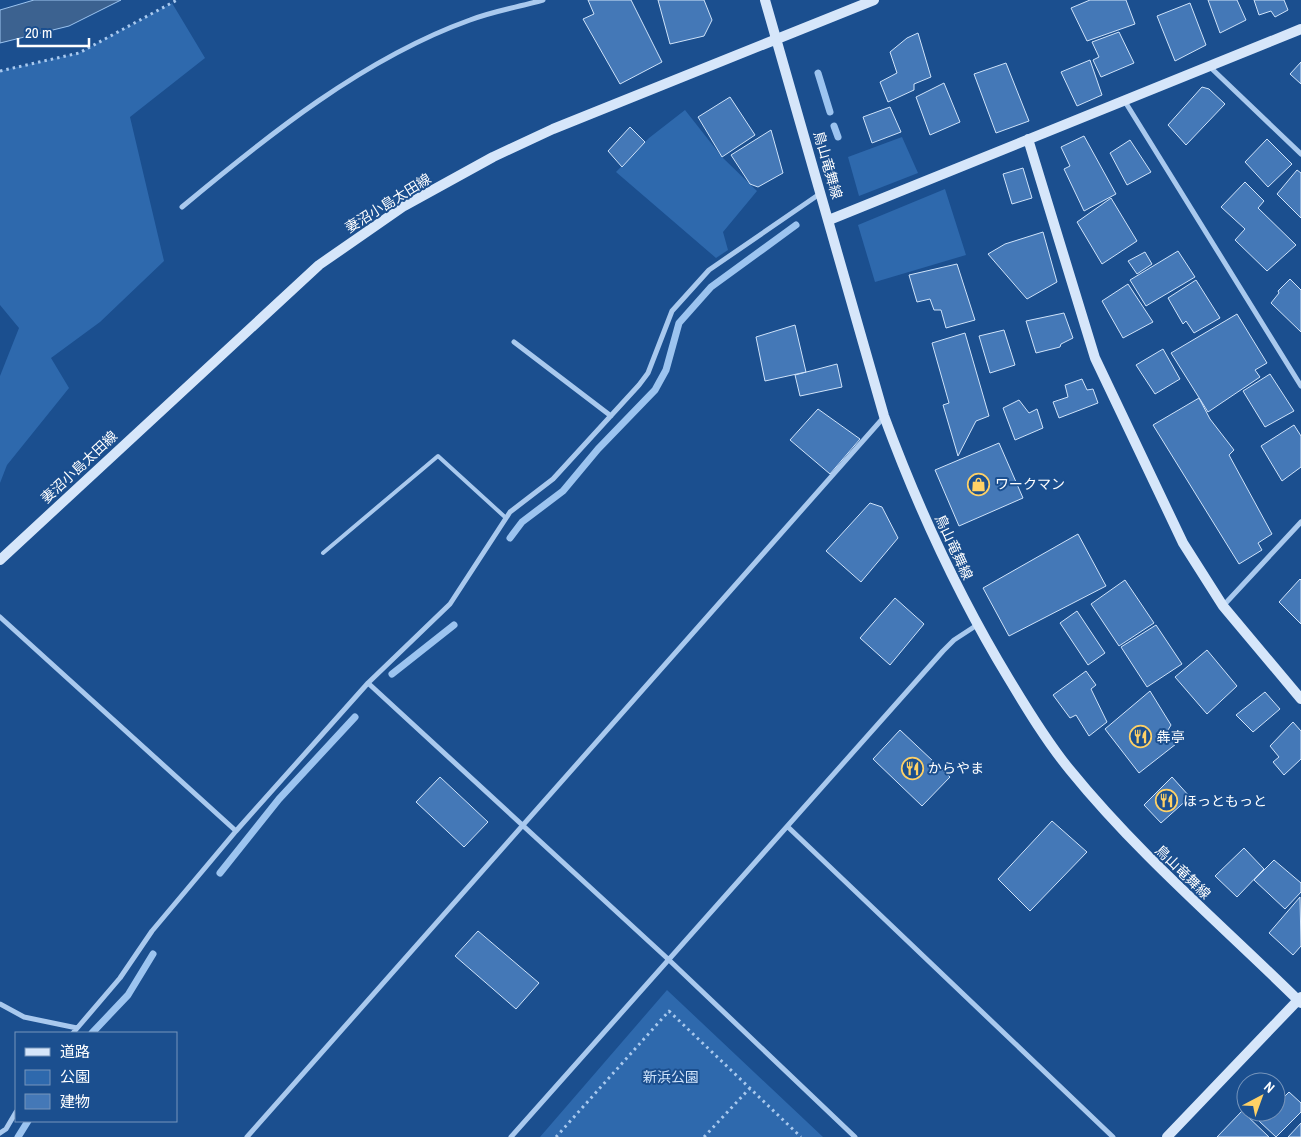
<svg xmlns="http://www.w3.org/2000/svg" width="1301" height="1137" viewBox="0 0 1301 1137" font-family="'Archivo Narrow','Noto Sans JP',sans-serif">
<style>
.green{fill:#2e69ad}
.water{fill:#3c6290;stroke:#9cc4f0}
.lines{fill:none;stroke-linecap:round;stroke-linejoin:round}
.stream{stroke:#9cc4f0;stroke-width:7}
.building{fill:#4478b7;stroke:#cfe3fa}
.path{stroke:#a9c9ee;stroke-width:3;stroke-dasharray:2.5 4;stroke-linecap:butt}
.lane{stroke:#a9c9ee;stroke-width:4}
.street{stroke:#a9c9ee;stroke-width:5}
.secondary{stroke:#d6e6fa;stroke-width:10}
.labels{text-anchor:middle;stroke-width:4;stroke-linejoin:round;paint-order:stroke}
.street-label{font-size:14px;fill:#fff;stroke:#1b4f8f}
.poi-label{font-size:14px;fill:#fff;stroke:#1b4f8f;text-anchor:start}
.park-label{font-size:14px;fill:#cfe3fa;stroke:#1b4f8f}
</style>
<rect width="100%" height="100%" fill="#1b4f8f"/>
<!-- green -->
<path class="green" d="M 172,3 L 205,58 L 130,117 L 164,261 L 100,322 L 51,358 L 69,388 L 7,465 L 0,483 L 0,376 L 19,328 L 0,305 L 0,71 L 79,53 Z
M 685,110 L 722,157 L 757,191 L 723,232 L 728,250 L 716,258 L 616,172 L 649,138 Z
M 902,137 L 918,173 L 859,196 L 848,157 Z
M 945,189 L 966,255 L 875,282 L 858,225 Z
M 667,990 L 823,1137 L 540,1137 Z"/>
<!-- water -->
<path class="water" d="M 34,0 L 121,0 L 69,26 L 0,43 L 0,10 Z"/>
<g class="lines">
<!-- stream -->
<path class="stream" d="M 818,73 L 830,112
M 834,126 L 838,137
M 510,538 L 522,522 L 563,491 L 598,449 L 655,390 L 666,370 L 679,323 L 711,287 L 796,225
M 392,674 L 454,625
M 220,873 L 279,799 L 355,717
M 92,1033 L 128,995 L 153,954
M 18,1137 L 28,1121"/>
</g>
<!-- building -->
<path class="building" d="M 588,0 L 631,0 L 662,62 L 620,84 L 583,19 L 594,14 Z
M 658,0 L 704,0 L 712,20 L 704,36 L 670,44 Z
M 1090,0 L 1126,0 L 1135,24 L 1087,41 L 1071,8 Z
M 1208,0 L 1237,0 L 1246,20 L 1220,33 Z
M 1254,0 L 1284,0 L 1288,10 L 1275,17 L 1271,11 L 1259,15 Z
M 1190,3 L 1206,45 L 1175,61 L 1157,16 Z
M 1119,32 L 1134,63 L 1101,77 L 1093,60 L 1099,57 L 1092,42 Z
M 918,33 L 931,77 L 914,84 L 914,90 L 888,102 L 880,82 L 897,73 L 890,52 L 907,38 Z
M 1090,60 L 1102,95 L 1077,106 L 1061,72 Z
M 1301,62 L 1301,84 L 1290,74 Z
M 1006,63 L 1029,121 L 996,133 L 974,74 Z
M 944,83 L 960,122 L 930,135 L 916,97 Z
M 1202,87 L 1209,89 L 1225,104 L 1186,145 L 1168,125 Z
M 730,97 L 755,135 L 722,157 L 698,117 Z
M 890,107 L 901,132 L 872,143 L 863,117 Z
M 630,127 L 645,142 L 622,167 L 608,151 Z
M 771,130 L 783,173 L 758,187 L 750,184 L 731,155 Z
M 1084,136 L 1116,194 L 1084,211 L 1064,169 L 1070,166 L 1061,147 Z
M 1267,139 L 1292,164 L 1268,187 L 1245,162 Z
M 1130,140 L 1151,172 L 1127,185 L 1110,153 Z
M 1023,168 L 1032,198 L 1012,204 L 1003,174 Z
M 1297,170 L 1301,173 L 1301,218 L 1277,194 Z
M 1245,182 L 1264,201 L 1258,208 L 1296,245 L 1267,271 L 1235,240 L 1245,229 L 1221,207 Z
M 1111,198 L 1137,241 L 1102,264 L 1077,222 Z
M 1043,232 L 1057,282 L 1027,299 L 988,254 L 1005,244 Z
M 1178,251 L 1195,277 L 1146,306 L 1130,280 Z
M 1145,252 L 1152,264 L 1137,274 L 1128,261 Z
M 957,264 L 975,320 L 946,328 L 941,310 L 934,310 L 930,299 L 917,302 L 909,275 Z
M 1290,279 L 1301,290 L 1301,332 L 1271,303 L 1279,293 L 1278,291 Z
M 1196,280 L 1220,318 L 1194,333 L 1186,321 L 1183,324 L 1168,298 Z
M 1128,284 L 1153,322 L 1123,338 L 1102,301 Z
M 1064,313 L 1073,338 L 1061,344 L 1060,347 L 1036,353 L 1026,321 Z
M 1237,314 L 1267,363 L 1255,370 L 1260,377 L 1208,412 L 1171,353 Z
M 795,325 L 806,372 L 765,381 L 756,337 Z
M 1004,330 L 1015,365 L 990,373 L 979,336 Z
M 965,333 L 989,416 L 976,421 L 958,456 L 943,405 L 949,403 L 932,343 Z
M 1163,349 L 1180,379 L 1155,394 L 1136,365 Z
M 837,364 L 842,387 L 800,396 L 795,375 Z
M 1270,374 L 1294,411 L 1265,427 L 1243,391 Z
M 1082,379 L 1087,390 L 1093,389 L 1098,403 L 1059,418 L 1053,402 L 1068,397 L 1065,385 Z
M 1199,398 L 1210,419 L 1234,450 L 1229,455 L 1272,534 L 1258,543 L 1262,550 L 1239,564 L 1153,425 Z
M 1019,400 L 1029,413 L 1037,409 L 1043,428 L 1015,440 L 1003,408 Z
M 818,409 L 860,439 L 830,474 L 790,440 Z
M 1294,425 L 1301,436 L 1301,467 L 1282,481 L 1261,446 Z
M 999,443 L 1023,498 L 959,526 L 935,470 Z
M 870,503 L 882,507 L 898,538 L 861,582 L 826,551 Z
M 1078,534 L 1106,586 L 1009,636 L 983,588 Z
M 1300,579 L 1301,580 L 1301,624 L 1279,602 Z
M 1125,580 L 1154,623 L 1119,646 L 1091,604 Z
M 895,598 L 924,624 L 890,665 L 860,638 Z
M 1077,611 L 1105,653 L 1088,665 L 1060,623 Z
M 1156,625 L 1182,664 L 1147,687 L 1121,647 Z
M 1207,650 L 1237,686 L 1207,714 L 1175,677 Z
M 1086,671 L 1096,685 L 1091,689 L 1107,722 L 1089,736 L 1076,715 L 1070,718 L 1053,695 Z
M 1150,691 L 1171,725 L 1168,730 L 1176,744 L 1139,773 L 1105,729 Z
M 1265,692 L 1280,709 L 1253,732 L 1236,715 Z
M 1293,722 L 1301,731 L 1301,759 L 1284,775 L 1273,762 L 1279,757 L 1270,746 Z
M 900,730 L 950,777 L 922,806 L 873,759 Z
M 440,777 L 488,822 L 464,847 L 416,802 Z
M 1172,777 L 1190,797 L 1161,823 L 1144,805 Z
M 1052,821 L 1087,852 L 1030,911 L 998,879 Z
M 1244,848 L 1264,869 L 1237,897 L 1215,876 Z
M 1274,860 L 1301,883 L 1301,892 L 1285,909 L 1254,880 Z
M 1300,897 L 1301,946 L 1293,955 L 1269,933 Z
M 478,931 L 539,983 L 516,1009 L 455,956 Z
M 1289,1092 L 1301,1103 L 1301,1112 L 1276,1137 L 1259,1121 L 1269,1112 L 1276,1112 L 1276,1105 Z
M 1242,1111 L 1269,1137 L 1217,1137 Z
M 1301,1123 L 1301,1137 L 1288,1137 Z"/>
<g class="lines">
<!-- path -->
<path class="path" d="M 0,71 L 79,53 L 177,0
M 556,1137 L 669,1011 L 801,1137
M 704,1137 L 750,1088"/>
<!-- lane -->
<path class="lane" d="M 323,553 L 438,456 L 506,518"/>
<!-- street -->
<path class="street" d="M 1210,67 L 1301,154
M 1124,100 L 1301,386
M 182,207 C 267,136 364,58 470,20 C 493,11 519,7 543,0
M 514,342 L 611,416
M 1223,606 L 1301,522
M 0,617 L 236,831
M 368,683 L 668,959 L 855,1137
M 788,827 L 1113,1137
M 0,1004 L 24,1017 L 77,1028
M 73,1033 L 120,978 L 152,931 L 236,831 L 368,683 L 450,604 L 510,512 L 553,479 L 639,385 L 648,373 L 672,311 L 709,270 L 821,193
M 0,1133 L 6,1129 L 16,1112
M 247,1137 L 884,417
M 511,1137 L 943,651 L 954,640 L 977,625"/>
<!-- secondary -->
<path class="secondary" d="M 765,0 L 884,416 C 918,508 958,595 1009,679 C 1027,709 1047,742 1070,770 C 1139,855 1223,926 1301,1003
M 1028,139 L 1095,358 L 1183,543 L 1223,606 L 1301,699
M 829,220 L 1301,29
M 0,560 L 319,265 L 404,206 L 493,157 L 553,129 L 874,0
M 1167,1137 L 1301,997"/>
</g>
<!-- icons -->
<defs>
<symbol id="shop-ring" viewBox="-11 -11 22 22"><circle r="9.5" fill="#1b4f8f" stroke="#ffd166" stroke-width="1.5"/><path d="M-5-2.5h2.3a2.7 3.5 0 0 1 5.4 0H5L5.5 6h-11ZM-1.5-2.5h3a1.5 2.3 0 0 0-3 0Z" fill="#ffd166"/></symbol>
<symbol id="restaurant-ring" viewBox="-11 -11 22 22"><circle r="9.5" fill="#1b4f8f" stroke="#ffd166" stroke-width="1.5"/><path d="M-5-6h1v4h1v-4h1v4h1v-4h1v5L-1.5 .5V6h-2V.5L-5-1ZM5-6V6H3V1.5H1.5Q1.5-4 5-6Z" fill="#ffd166"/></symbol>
</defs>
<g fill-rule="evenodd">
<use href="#shop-ring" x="966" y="472" width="25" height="25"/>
<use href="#restaurant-ring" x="1128" y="724" width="25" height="25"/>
<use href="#restaurant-ring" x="900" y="756" width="25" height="25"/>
<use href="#restaurant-ring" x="1154" y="788" width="25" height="25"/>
</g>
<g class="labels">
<!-- street labels -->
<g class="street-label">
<text transform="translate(828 165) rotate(74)" y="5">鳥山竜舞線</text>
<text transform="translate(388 203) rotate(-32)" y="5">妻沼小島太田線</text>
<text transform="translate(79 467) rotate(-43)" y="5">妻沼小島太田線</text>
<text transform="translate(954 547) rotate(65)" y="5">鳥山竜舞線</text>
<text transform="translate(1183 872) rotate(44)" y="5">鳥山竜舞線</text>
</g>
<!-- poi labels -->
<g class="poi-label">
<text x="995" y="489">ワークマン</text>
<text x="1157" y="742">犇亭</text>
<text x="928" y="773">からやま</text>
<text x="1183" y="806">ほっともっと</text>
</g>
<!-- park labels -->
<g class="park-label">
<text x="671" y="1082">新浜公園</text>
</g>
</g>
<!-- legend -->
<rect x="15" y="1032" width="162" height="90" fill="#1b4f8f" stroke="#7695bc"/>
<rect x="25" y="1048" width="25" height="8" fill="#d6e6fa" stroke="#7695bc"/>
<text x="60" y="1057" font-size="15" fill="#ffffff">道路</text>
<rect x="25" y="1070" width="25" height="15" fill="#2e69ad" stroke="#7695bc"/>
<text x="60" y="1082" font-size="15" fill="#ffffff">公園</text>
<rect x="25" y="1094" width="25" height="15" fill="#4478b7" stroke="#7695bc"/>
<text x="60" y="1107" font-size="15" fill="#ffffff">建物</text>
<!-- north arrow -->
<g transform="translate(1261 1097) rotate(41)"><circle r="24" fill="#1b4f8f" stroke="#7695bc"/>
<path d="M0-4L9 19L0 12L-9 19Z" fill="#ffd166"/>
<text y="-8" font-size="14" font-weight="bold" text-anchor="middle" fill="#ffffff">N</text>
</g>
<!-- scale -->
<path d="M18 38v8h71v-8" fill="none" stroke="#ffffff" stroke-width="2.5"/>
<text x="25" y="38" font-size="15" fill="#ffffff" stroke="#1b4f8f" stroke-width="4" paint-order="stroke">20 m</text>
</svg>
